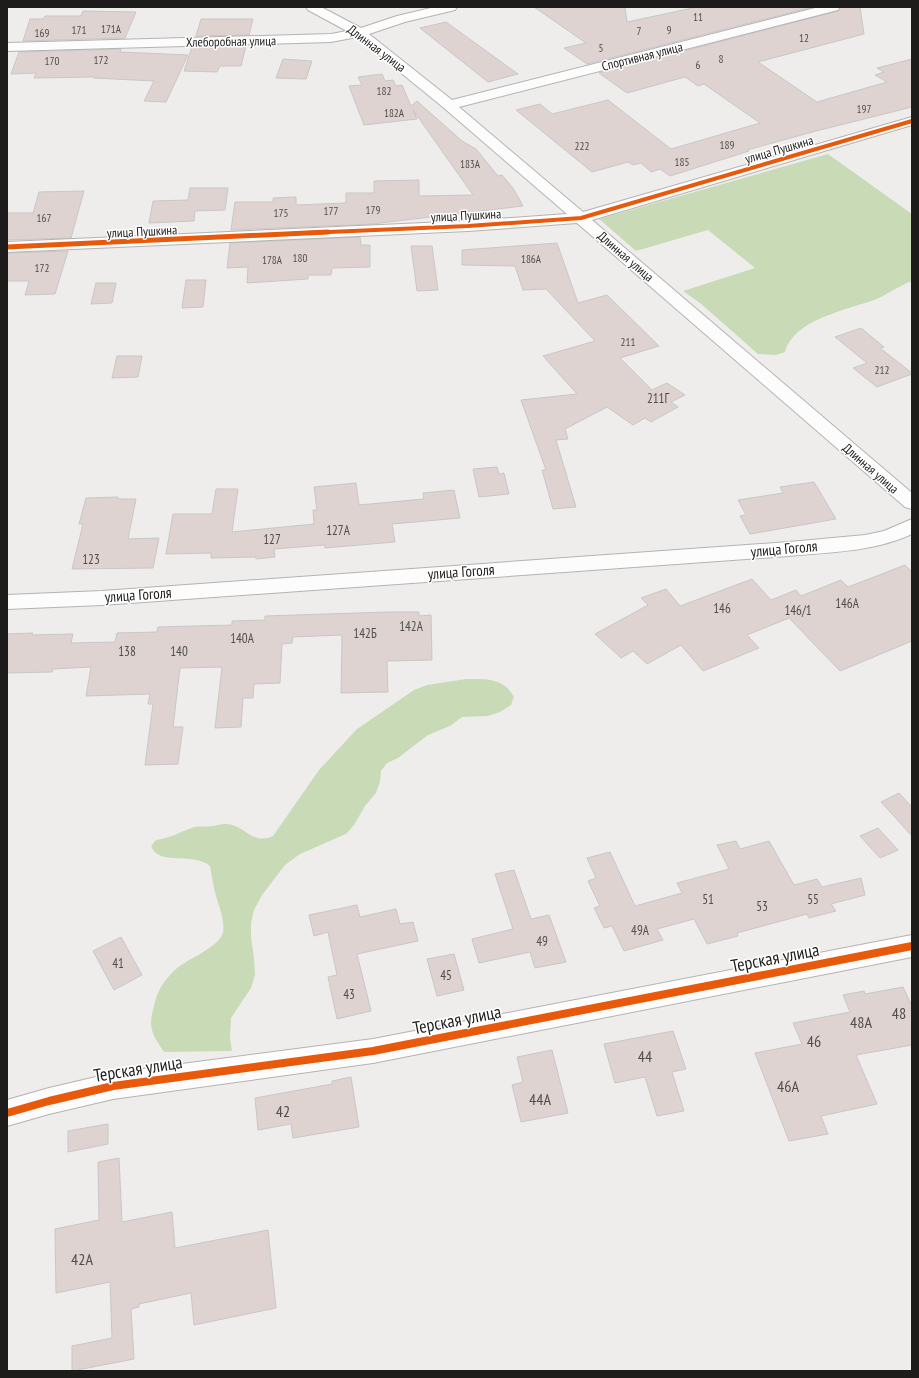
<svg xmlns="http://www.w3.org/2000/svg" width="919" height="1378" viewBox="0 0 919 1378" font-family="'PT Sans Narrow',sans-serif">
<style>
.green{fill:#c8dbb6}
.building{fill:#ded3d0;stroke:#c8c7c7}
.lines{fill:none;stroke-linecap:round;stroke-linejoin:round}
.minor-casing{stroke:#b4b3b2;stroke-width:2}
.minor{fill:#fdfcfc;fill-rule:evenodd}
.cycleway-far2-casing{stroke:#fff;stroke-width:5.5}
.cycleway-far1-casing{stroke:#fff;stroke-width:7}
.cycleway-casing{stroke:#fff;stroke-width:10}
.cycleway-far2{stroke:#e8590c;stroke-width:4}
.cycleway-far1{stroke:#e8590c;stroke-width:5}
.cycleway{stroke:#e8590c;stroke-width:8}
.labels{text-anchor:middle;stroke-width:3;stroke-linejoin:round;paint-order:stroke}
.far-number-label{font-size:11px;fill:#504d4b}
.far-street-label{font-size:13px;fill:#1d1c1b;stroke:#fff}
.number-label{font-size:13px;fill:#504d4b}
.street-label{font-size:15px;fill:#1d1c1b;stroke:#fff}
.near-number-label{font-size:16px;fill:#504d4b}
.near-street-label{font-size:18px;fill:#1d1c1b;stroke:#fff}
</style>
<rect width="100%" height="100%" fill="#efedec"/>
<!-- green -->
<path class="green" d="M 828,154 L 912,214 L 912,281 C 898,286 887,295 874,300 C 846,310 793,320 785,352 L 776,355 L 758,354 L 700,303 L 683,291 L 755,268 L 708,230 L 636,251 L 599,219 Z
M 466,679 C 486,679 503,677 514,697 L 511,705 L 500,712 L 488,716 L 462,717 L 450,726 L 428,735 L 398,758 L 387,763 L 381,771 L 380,782 L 376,793 L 365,806 L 354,825 L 346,834 L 300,854 L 285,865 L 262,895 L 254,910 L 251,923 L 251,937 L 254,958 L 255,975 L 251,988 L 231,1018 L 230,1038 L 232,1051 L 164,1052 C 150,1031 148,1027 155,1002 C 158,989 166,978 176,969 C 187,959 220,947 223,932 C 225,920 219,907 216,896 C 213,886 212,876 210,866 C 192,851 159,867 151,846 L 156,840 C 171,838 180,832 194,827 C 200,826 206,827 212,826 C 216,826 220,824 225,824 C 244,823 251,846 273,836 L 319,770 L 357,729 L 414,690 L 427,685 Z"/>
<!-- building -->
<path class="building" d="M 534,7 L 625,7 L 627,22 L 697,7 L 813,7 L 587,64 L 564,48 L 586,43 Z
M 841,7 L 860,7 L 864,34 L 758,62 L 817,102 L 887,82 L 875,75 L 884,72 L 877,68 L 912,59 L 912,107 L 816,131 L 747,150 L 749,151 L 670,176 L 660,169 L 651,172 L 641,163 L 633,165 L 628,162 L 592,172 L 516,110 L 540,104 L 552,114 L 608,100 L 671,149 L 760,123 L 704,84 L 698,86 L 685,77 L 627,93 L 599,73 L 838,11 Z
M 83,11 L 136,12 L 125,38 L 23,41 L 30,19 L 43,19 L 45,16 L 81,16 Z
M 201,19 L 253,19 L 249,35 L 196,36 Z
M 446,22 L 518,74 L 488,82 L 420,28 Z
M 246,46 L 241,66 L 220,66 L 217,72 L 184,71 L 192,47 Z
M 121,49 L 120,52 L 188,55 L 166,102 L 144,101 L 154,81 L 94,78 L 94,77 L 34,78 L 36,73 L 11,74 L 19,52 Z
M 283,59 L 312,61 L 306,79 L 276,78 Z
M 382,74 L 385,81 L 393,80 L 396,86 L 402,85 L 411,106 L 417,101 L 462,141 L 476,149 L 498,176 L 502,175 L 513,188 L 523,206 L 372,224 L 231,230 L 235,202 L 273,202 L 273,198 L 296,197 L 296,205 L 346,203 L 346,193 L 374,193 L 374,181 L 419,180 L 419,196 L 473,195 L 413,110 L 417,119 L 364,125 L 349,86 L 362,85 L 358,77 Z
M 190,188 L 228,188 L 225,210 L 195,211 L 194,221 L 149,223 L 153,201 L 188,200 Z
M 84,191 L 71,238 L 7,240 L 7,213 L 33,213 L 39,192 Z
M 360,237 L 361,245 L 370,245 L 370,267 L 332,268 L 331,275 L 308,275 L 308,279 L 247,283 L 248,267 L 227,268 L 230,243 Z
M 557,243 L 578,303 L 607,295 L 659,346 L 620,358 L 652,390 L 667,383 L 685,395 L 671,402 L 678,407 L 651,422 L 645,418 L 633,425 L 607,407 L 565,429 L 568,439 L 556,440 L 576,507 L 553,509 L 542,470 L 546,470 L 521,400 L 577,394 L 543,356 L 595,341 L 546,289 L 523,290 L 515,266 L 462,265 L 462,250 Z
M 411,246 L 432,246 L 438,290 L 417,291 Z
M 68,251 L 55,294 L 25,295 L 29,281 L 7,281 L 7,253 Z
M 186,280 L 206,280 L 203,307 L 182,308 Z
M 96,283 L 116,283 L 112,303 L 91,304 Z
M 861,328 L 884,347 L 880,348 L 912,373 L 912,374 L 877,387 L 853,368 L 867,363 L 835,337 Z
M 117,356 L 142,356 L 138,377 L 112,378 Z
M 497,467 L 499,474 L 504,473 L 509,494 L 479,497 L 473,469 Z
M 814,482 L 836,519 L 750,534 L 740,516 L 746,515 L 738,500 L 783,493 L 780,487 Z
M 356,483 L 359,505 L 424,499 L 423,493 L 454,490 L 460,518 L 392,524 L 395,542 L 325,548 L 325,545 L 274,549 L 275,557 L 256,559 L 256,557 L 211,558 L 211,553 L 166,554 L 173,514 L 212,514 L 216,489 L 238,489 L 232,532 L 314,524 L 313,510 L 317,510 L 314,487 Z
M 118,497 L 118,499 L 136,499 L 128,539 L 159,538 L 153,568 L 72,569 L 83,524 L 79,524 L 86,498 Z
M 905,565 L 912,572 L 912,641 L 840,671 L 789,618 L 747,635 L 759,648 L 703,671 L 681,645 L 647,664 L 633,651 L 621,658 L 595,634 L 648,605 L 641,598 L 666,589 L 680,606 L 752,579 L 771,600 L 796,590 L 801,596 L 841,580 L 848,587 Z
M 387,612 L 419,612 L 419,616 L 431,615 L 432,660 L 387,661 L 388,692 L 341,693 L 342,635 L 293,637 L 292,643 L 282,644 L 280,683 L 254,684 L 253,698 L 243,698 L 241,727 L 215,728 L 222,667 L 180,668 L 173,727 L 183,727 L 178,764 L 145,765 L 153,704 L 148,704 L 150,694 L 86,696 L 91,667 L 53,669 L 52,672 L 7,673 L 7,634 L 33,633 L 32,635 L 73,634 L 71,643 L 115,642 L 117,633 L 157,632 L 158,627 L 232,625 L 232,621 L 265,620 L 265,616 Z
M 899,793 L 912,807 L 912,836 L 881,802 Z
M 878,828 L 898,850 L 880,858 L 860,836 Z
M 736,841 L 740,849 L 769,841 L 794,885 L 817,879 L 822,887 L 861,878 L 865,895 L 831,904 L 836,911 L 809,918 L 807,914 L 737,933 L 738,936 L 707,944 L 694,919 L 657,929 L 663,940 L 624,951 L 612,926 L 604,928 L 594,908 L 600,906 L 588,881 L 596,878 L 587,858 L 610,852 L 635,906 L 682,893 L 677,883 L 729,869 L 717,845 Z
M 514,870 L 531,919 L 549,915 L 566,962 L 535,968 L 530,952 L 479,963 L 472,939 L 513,929 L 495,874 Z
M 357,905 L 360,917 L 396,909 L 400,924 L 413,922 L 418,941 L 357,954 L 371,1011 L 337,1019 L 328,977 L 337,975 L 328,932 L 314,936 L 309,915 Z
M 121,937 L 142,975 L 114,990 L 93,951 Z
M 454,954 L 464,990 L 437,996 L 427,959 Z
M 903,987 L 912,1006 L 912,1045 L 856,1055 L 877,1104 L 821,1116 L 828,1134 L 789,1141 L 755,1053 L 802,1044 L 793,1023 L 850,1012 L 843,995 L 864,991 L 865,994 Z
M 673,1031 L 686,1069 L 672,1072 L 684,1111 L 657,1116 L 645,1077 L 615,1083 L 604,1044 Z
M 552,1050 L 568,1113 L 521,1122 L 512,1085 L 523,1082 L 517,1057 Z
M 351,1077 L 359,1127 L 293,1138 L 291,1124 L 258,1130 L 255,1098 L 332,1084 L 332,1081 Z
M 108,1124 L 108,1144 L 68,1152 L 68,1131 Z
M 119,1158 L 122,1222 L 172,1212 L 175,1248 L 268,1230 L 276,1308 L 194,1325 L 191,1293 L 139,1304 L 139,1307 L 131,1309 L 134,1359 L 72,1371 L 72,1346 L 112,1338 L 110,1282 L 56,1293 L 55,1229 L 99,1220 L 98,1162 Z"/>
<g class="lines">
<defs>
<path id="minor" d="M 306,7 L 321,7 L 361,28 L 397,16 L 435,7 L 457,7 L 455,10 L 405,22 L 369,34 L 452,100 L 819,7 L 840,7 L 838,10 L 459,107 L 583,212 L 912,117 L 912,125 L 592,220 L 912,493 L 912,509 L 905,507 L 577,223 L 468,231 L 7,252 L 7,242 L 468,221 L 567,214 L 444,108 L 357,37 L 331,42 L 7,51 L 7,43 L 331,34 L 347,31 L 308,10 Z
M 912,519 L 912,534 C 873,552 831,552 789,556 L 102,605 L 7,609 L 7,595 L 102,591 L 789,542 L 865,535 L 884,531 Z
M 912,935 L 912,957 L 373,1063 L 113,1099 L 49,1114 L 7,1126 L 7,1100 L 49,1088 L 113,1073 L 373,1039 Z"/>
</defs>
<!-- minor casing -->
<use href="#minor" class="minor-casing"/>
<!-- minor -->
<use href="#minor" class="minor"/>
<defs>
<path id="cycleway-far2" d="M 306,233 L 468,226 L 581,218 L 912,121"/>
<path id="cycleway-far1" d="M 7,247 L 328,232"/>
<path id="cycleway" d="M 7,1113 L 49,1101 L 113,1086 L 373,1051 L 912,946"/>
</defs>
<!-- cycleway-far2 casing -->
<use href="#cycleway-far2" class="cycleway-far2-casing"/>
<!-- cycleway-far1 casing -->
<use href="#cycleway-far1" class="cycleway-far1-casing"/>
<!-- cycleway casing -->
<use href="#cycleway" class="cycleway-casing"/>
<!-- cycleway-far2 -->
<use href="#cycleway-far2" class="cycleway-far2"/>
<!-- cycleway-far1 -->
<use href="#cycleway-far1" class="cycleway-far1"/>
<!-- cycleway -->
<use href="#cycleway" class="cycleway"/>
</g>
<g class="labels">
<!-- far-number labels -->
<g class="far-number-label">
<text x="698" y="21">11</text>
<text x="111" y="33">171А</text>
<text x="79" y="34">171</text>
<text x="669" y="34">9</text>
<text x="639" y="35">7</text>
<text x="42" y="37">169</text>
<text x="804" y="42">12</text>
<text x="601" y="52">5</text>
<text x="721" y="63">8</text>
<text x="101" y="64">172</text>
<text x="52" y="65">170</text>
<text x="698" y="69">6</text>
<text x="384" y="95">182</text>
<text x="864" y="113">197</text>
<text x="394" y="117">182А</text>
<text x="727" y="149">189</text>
<text x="582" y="150">222</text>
<text x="682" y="166">185</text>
<text x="470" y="168">183А</text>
<text x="373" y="214">179</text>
<text x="331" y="215">177</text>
<text x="281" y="217">175</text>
<text x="44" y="222">167</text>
<text x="300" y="262">180</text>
<text x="531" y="263">186А</text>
<text x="272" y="264">178А</text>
<text x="42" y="272">172</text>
<text x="628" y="346">211</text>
<text x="882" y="374">212</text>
</g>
<!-- far-street labels -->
<g class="far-street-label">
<text transform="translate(231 41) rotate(-1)" y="5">Хлеборобная улица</text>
<text transform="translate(377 48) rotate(37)" y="5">Длинная улица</text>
<text transform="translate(642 56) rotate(-14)" y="5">Спортивная улица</text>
<text transform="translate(779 149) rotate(-16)" y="5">улица Пушкина</text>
<text transform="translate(466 215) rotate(-3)" y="5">улица Пушкина</text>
<text transform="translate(142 231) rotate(-3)" y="5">улица Пушкина</text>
<text transform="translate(626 256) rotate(41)" y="5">Длинная улица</text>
<text transform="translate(871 468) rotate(41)" y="5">Длинная улица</text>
</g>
<!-- number labels -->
<g class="number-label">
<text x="658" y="403">211Г</text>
<text x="338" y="535">127А</text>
<text x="272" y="544">127</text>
<text x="91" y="564">123</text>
<text x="847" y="608">146А</text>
<text x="722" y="613">146</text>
<text x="798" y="615">146/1</text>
<text x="411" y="631">142А</text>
<text x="365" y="638">142Б</text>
<text x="242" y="643">140А</text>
<text x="127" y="656">138</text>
<text x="179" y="656">140</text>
<text x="708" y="904">51</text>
<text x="813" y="904">55</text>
<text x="762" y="911">53</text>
<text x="640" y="935">49А</text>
<text x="542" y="946">49</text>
<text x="118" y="968">41</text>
<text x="446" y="980">45</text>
<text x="349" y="999">43</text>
</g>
<!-- street labels -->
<g class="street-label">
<text transform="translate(784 549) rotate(-5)" y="5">улица Гоголя</text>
<text transform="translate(461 572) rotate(-4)" y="5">улица Гоголя</text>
<text transform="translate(138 595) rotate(-4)" y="5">улица Гоголя</text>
</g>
<!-- near-number labels -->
<g class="near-number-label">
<text x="899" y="1019">48</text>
<text x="861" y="1028">48А</text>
<text x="814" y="1047">46</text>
<text x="645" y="1062">44</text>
<text x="788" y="1092">46А</text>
<text x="540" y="1105">44А</text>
<text x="283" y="1117">42</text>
<text x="82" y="1265">42А</text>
</g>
<!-- near-street labels -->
<g class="near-street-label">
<text transform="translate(775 958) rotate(-11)" y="6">Терская улица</text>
<text transform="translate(457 1020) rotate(-11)" y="6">Терская улица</text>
<text transform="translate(138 1069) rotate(-9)" y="6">Терская улица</text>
</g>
</g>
<!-- border -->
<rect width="919" height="1378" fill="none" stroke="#1d1c1b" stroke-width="16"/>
</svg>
